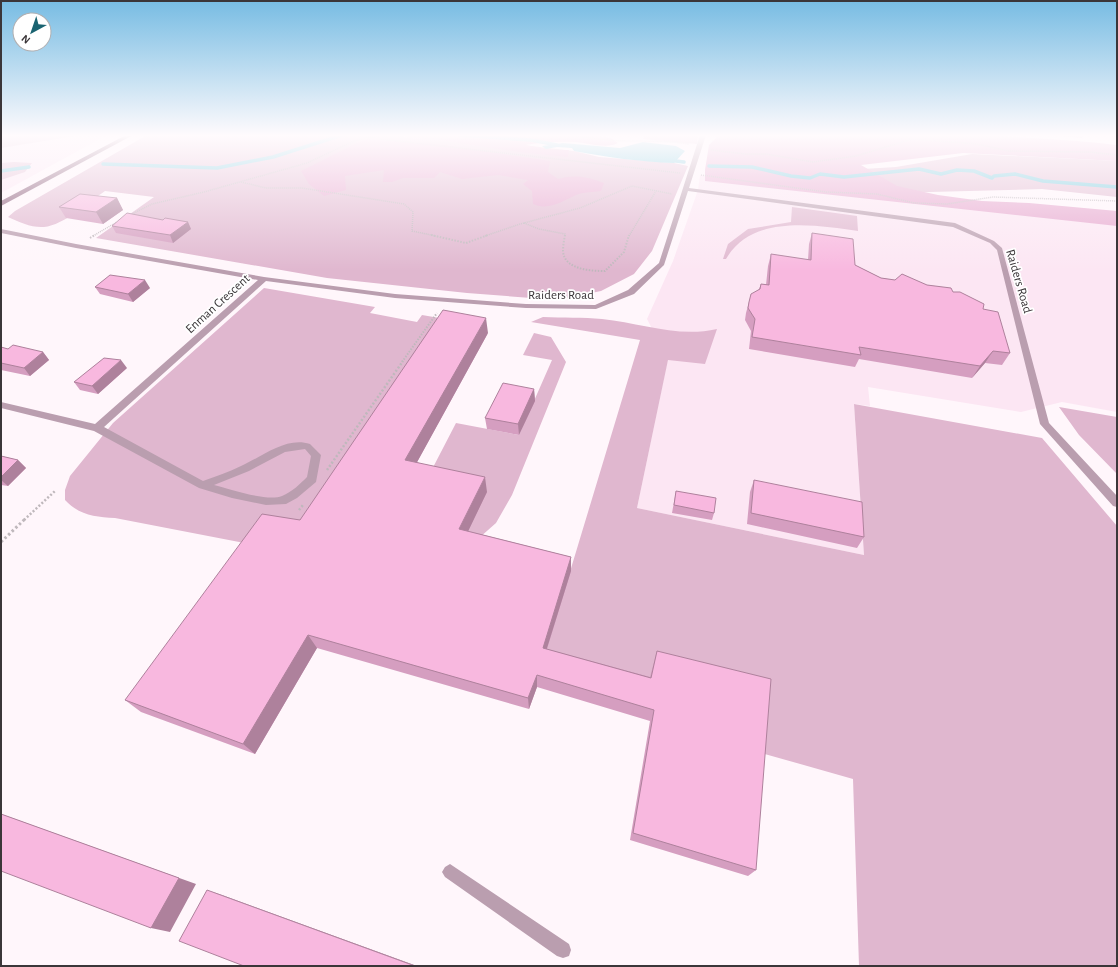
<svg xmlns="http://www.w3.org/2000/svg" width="1118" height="967" viewBox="0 0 1118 967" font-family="'Alegreya Sans',sans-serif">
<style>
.built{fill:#fce6f3}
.green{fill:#e0b7cf}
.forest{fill:#e6a7ce}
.water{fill:#6fc8db}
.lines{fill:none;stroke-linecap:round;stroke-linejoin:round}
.stream{stroke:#6fc8db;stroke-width:3.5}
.path-far3{stroke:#bfb8bc;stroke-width:1.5;stroke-dasharray:1 1;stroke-linecap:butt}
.path-far2{stroke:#bfb8bc;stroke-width:2;stroke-dasharray:1.5 1.5;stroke-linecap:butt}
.path-far1{stroke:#bfb8bc;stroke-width:2.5;stroke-dasharray:2 2;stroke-linecap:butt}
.path{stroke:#bfb8bc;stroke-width:3;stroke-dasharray:2.5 2.5;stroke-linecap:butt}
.minor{fill:#ba9eaf;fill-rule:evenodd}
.major{fill:#835371;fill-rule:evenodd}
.wall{fill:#d59ec0}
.shaded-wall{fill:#ae819c}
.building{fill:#f8b8df;stroke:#ae819c}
.labels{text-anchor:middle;stroke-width:3.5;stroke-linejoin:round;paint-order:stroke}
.far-street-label{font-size:13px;fill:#3b3639;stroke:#fff}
</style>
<rect width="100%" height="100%" fill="#fff6fb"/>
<!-- built -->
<path class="built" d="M 1,135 L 107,135 L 1,193 Z
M 700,175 L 1117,221 L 1117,412 L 1062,402 L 1021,412 L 868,387 L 870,406 L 854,404 L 864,555 L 637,508 L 668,359 L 647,319 L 673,261 L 698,190 Z"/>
<!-- green -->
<path class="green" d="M 1,135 L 81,135 L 1,148 Z
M 147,135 L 401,135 L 407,138 L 523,145 L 574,151 L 599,157 L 674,163 L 688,166 L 652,251 L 634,274 L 601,291 L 557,300 L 467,293 L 327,278 L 96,238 L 154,197 L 105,191 C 89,202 64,225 44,227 C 32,228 19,222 8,217 L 15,211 Z
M 645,135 L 698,135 L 697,144 L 643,139 Z
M 972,154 L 1117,161 L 1117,197 L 1042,189 L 890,193 L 863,169 L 896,167 Z
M 14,162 L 32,163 L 25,172 L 1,180 L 1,163 Z
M 792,207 L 857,216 L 858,231 C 815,225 752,214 726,259 L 723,259 L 728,244 L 748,229 L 791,222 Z
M 264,288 L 375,307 L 370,313 L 417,322 L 422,315 L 480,325 L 308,535 L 260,546 L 115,518 C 95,517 79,515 65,500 L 65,490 L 70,476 L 113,423 Z
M 543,317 C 563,318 583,317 602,319 C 641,323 678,338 717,329 L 705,364 L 668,360 L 637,508 L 864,555 L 854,404 L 1042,438 L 1117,526 L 1117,966 L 859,966 L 853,779 L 758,752 L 648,690 L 543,661 L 640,340 L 531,322 Z
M 534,333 L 551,337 L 566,362 L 512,495 L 496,523 L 479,538 L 462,544 L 427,479 L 456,423 L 519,435 L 552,360 L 523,355 Z
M 1059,407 L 1117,417 L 1117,474 L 1079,435 Z"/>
<!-- forest -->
<path class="forest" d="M 408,135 L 588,135 L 611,138 L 618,143 C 607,149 588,143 575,142 C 559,141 540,142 525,145 L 553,150 L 569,150 L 568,157 L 519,152 L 440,140 L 407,138 Z
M 719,135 C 852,135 985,130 1117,145 L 1117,161 L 963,153 L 861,165 L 897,186 L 938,195 L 982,201 L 1029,203 L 1117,211 L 1117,226 L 705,181 L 705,170 L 709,145 Z
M 365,139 L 437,144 L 550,161 L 548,172 L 558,179 C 575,174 588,177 604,183 L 601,191 C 594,192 583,192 576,195 C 563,201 548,211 533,204 L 532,191 L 523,184 L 528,180 L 498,175 L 462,179 L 440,172 L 434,178 L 403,178 L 392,182 L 383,182 L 384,170 L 345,176 L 346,190 L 324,196 L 309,184 L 301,171 Z"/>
<!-- water -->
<path class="water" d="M 643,142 L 676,146 L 685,151 L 674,163 C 640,162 607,157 574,151 L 572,148 L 557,147 L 546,149 L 542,146 L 563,143 L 620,148 Z"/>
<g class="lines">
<!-- stream -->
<path class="stream" d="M 460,135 L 531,140 L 557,145
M 668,160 L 684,162
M 103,164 L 217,168 L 273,157 L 342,135
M 709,166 L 752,167 L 791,176 L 810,178 L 820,174 L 844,177 L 919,169 L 941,174 L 957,170 L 974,171 L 992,178 L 994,176 L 1015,174 L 1043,181 L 1117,187
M 1,171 L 29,167"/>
<!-- path-far3 -->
<path class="path-far3" d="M 374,135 L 380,139 L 680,173
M 576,135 C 613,145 651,138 689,144
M 711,150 L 745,154 L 766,154 L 813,162 L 856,156 L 912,139 L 977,144 L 1009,151 L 1090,152 L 1117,155
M 701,175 L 826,192 L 877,194 L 914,203 L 947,204 L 993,197 L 1117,201
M 241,182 L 266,188 L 302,188 L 404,204 L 413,212 L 412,231 L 436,236
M 130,215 L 152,204 L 204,192 L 307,163 L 356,140 L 375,137
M 524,223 L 539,229 L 565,234 L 565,236
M 93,236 L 117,222
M 485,236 L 520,224 L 580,208 L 632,186 L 672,194
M 629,236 L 656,191"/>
<!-- path-far2 -->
<path class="path-far2" d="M 431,235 L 466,243 L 488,235
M 565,235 C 564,240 563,246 563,251 C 564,270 592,271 605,271 L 624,252 L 629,235
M 90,238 L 95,235
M 402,362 L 437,313"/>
<!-- path-far1 -->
<path class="path-far1" d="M 327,470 L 403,361
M 299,510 L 303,505
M 24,520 L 55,491"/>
<!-- path -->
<path class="path" d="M 1,542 L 25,519"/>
<!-- minor -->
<path class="minor" d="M 700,135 L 706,135 L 689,188 L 955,223 L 994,241 L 1002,248 L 1049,423 L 1117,496 L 1117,507 L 1113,506 L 1040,424 L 997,250 L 990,243 L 953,227 L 688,191 L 664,265 L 634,294 L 596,309 L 526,308 L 395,298 L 266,281 L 104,427 L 203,481 C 216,476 229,472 241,466 C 262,457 286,436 310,444 L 321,455 L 316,482 L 297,498 L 286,504 L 266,505 L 232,498 L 199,488 L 94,431 L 1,408 L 1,402 L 95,424 L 258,280 L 76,248 L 1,233 L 1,229 L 76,244 L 264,277 L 395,294 L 526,304 L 595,305 L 628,290 L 659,263 ZM 305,449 L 311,456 L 307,477 C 300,484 292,492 282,496 C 267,502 230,489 214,485 L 249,471 L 285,452 Z
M 450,864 L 569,944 L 571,950 L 569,956 L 563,958 L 557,956 L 445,877 L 442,872 L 445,867 Z"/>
<!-- major -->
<path class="major" d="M 126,135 L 133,135 L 1,206 L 1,201 Z"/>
</g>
<!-- wall -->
<path class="wall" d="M 1060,135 L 1084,135 L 1082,138 L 1060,136 Z
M 1102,135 L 1117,135 L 1117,137 Z
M 117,198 L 123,210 L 103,224 L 66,218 L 59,207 Z
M 163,220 L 188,222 L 191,229 L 173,243 L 116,233 L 112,226 Z
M 812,233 L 855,265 L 881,278 L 927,285 L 953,292 L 983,309 L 1010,353 L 1002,365 L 985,363 L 972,378 L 859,359 L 855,367 L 749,349 L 751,331 L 745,320 L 746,313 L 749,302 L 759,289 L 761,284 L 766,285 L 768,266 L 771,254 L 808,260 L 809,244 Z
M 95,287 L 150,288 L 133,302 L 100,294 Z
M 488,333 L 417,462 L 487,492 L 468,531 L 571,557 L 571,571 L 547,649 L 650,677 L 657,651 L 756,870 L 748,876 L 630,840 L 650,721 L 537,687 L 529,709 L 317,648 L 255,754 L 141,712 L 125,700 L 300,520 Z
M 1,347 L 8,349 L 43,352 L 49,360 L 30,376 L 1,370 Z
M 127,368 L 98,394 L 80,390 L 74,382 Z
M 534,389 L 535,401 L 519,435 L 487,429 L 485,418 Z
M 1,456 L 18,460 L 26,468 L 8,486 L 1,485 Z
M 754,480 L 864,537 L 857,548 L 747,524 L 750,492 Z
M 676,491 L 714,513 L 712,520 L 672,513 Z"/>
<!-- shaded-wall -->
<path class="shaded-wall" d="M 117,198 L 123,210 L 103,224 L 96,212 Z
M 188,222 L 191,229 L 173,243 L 170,235 Z
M 145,280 L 150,288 L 133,302 L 128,294 Z
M 486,318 L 488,333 L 410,475 L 405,460 Z
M 993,351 L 985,363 L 972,378 L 980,366 Z
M 43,352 L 49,360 L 30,376 L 24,368 Z
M 121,360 L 127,368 L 98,394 L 92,386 Z
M 534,389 L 535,401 L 519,435 L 518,424 Z
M 18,460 L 26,468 L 8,486 L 1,480 L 1,477 Z
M 485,477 L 487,492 L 462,544 L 459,529 Z
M 571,557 L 571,571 L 543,661 L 543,648 Z
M 308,635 L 317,648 L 255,754 L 243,744 Z
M 537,675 L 537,687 L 529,709 L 528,698 Z
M 1,814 L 196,884 L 170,932 L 151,928 Z
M 207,890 L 222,895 L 417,966 L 415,966 Z"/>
<!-- building -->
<path class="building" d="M 80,194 L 117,198 L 96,212 L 59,207 Z
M 127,213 L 163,220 L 165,218 L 188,222 L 170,235 L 112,226 Z
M 812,233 L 853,239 L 855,265 L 881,278 L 895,280 L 902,274 L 927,285 L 951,288 L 953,292 L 960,292 L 984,304 L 983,309 L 998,312 L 1010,353 L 993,351 L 980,366 L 859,347 L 861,355 L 752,337 L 755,319 L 748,308 L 749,302 L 751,294 L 760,289 L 761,284 L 769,285 L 771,254 L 811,260 Z
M 110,275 L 145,280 L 128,294 L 95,287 Z
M 443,310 L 486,318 L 405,460 L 485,477 L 459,529 L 571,557 L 543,648 L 651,678 L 657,651 L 771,679 L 756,870 L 633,833 L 654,710 L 537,675 L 528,698 L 308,635 L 243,744 L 125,700 L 262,514 L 300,520 Z
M 13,345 L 43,352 L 24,368 L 1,363 L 1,347 L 8,349 Z
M 104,358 L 121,360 L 92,386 L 74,382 Z
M 503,383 L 534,389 L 518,424 L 485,418 Z
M 1,456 L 18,460 L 1,477 Z
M 754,480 L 862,502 L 864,537 L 751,513 Z
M 676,491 L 716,498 L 714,513 L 674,505 Z
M 1,814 L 179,878 L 151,928 L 1,871 Z
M 207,890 L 415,966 L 244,966 L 179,941 Z"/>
<!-- sky -->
<linearGradient id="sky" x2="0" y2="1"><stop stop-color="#77bce3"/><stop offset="0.5" stop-color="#fffbfd"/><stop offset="1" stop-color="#fffbfd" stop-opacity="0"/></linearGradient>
<rect width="1118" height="271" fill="url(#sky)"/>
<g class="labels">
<!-- far-street labels -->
<g class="far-street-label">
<text transform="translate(1020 281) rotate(74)" y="5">Raiders Road</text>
<text x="561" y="299">Raiders Road</text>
<text transform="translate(217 303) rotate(-42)" y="5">Enman Crescent</text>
</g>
</g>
<!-- border -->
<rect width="1118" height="967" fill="none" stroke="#3b3639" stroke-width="4"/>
<!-- north arrow -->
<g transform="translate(32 32) rotate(220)"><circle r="19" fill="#ffffff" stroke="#b1afb0"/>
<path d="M0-3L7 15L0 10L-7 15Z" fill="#1a6371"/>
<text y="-6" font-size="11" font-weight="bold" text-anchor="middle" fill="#3b3639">N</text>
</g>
</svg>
